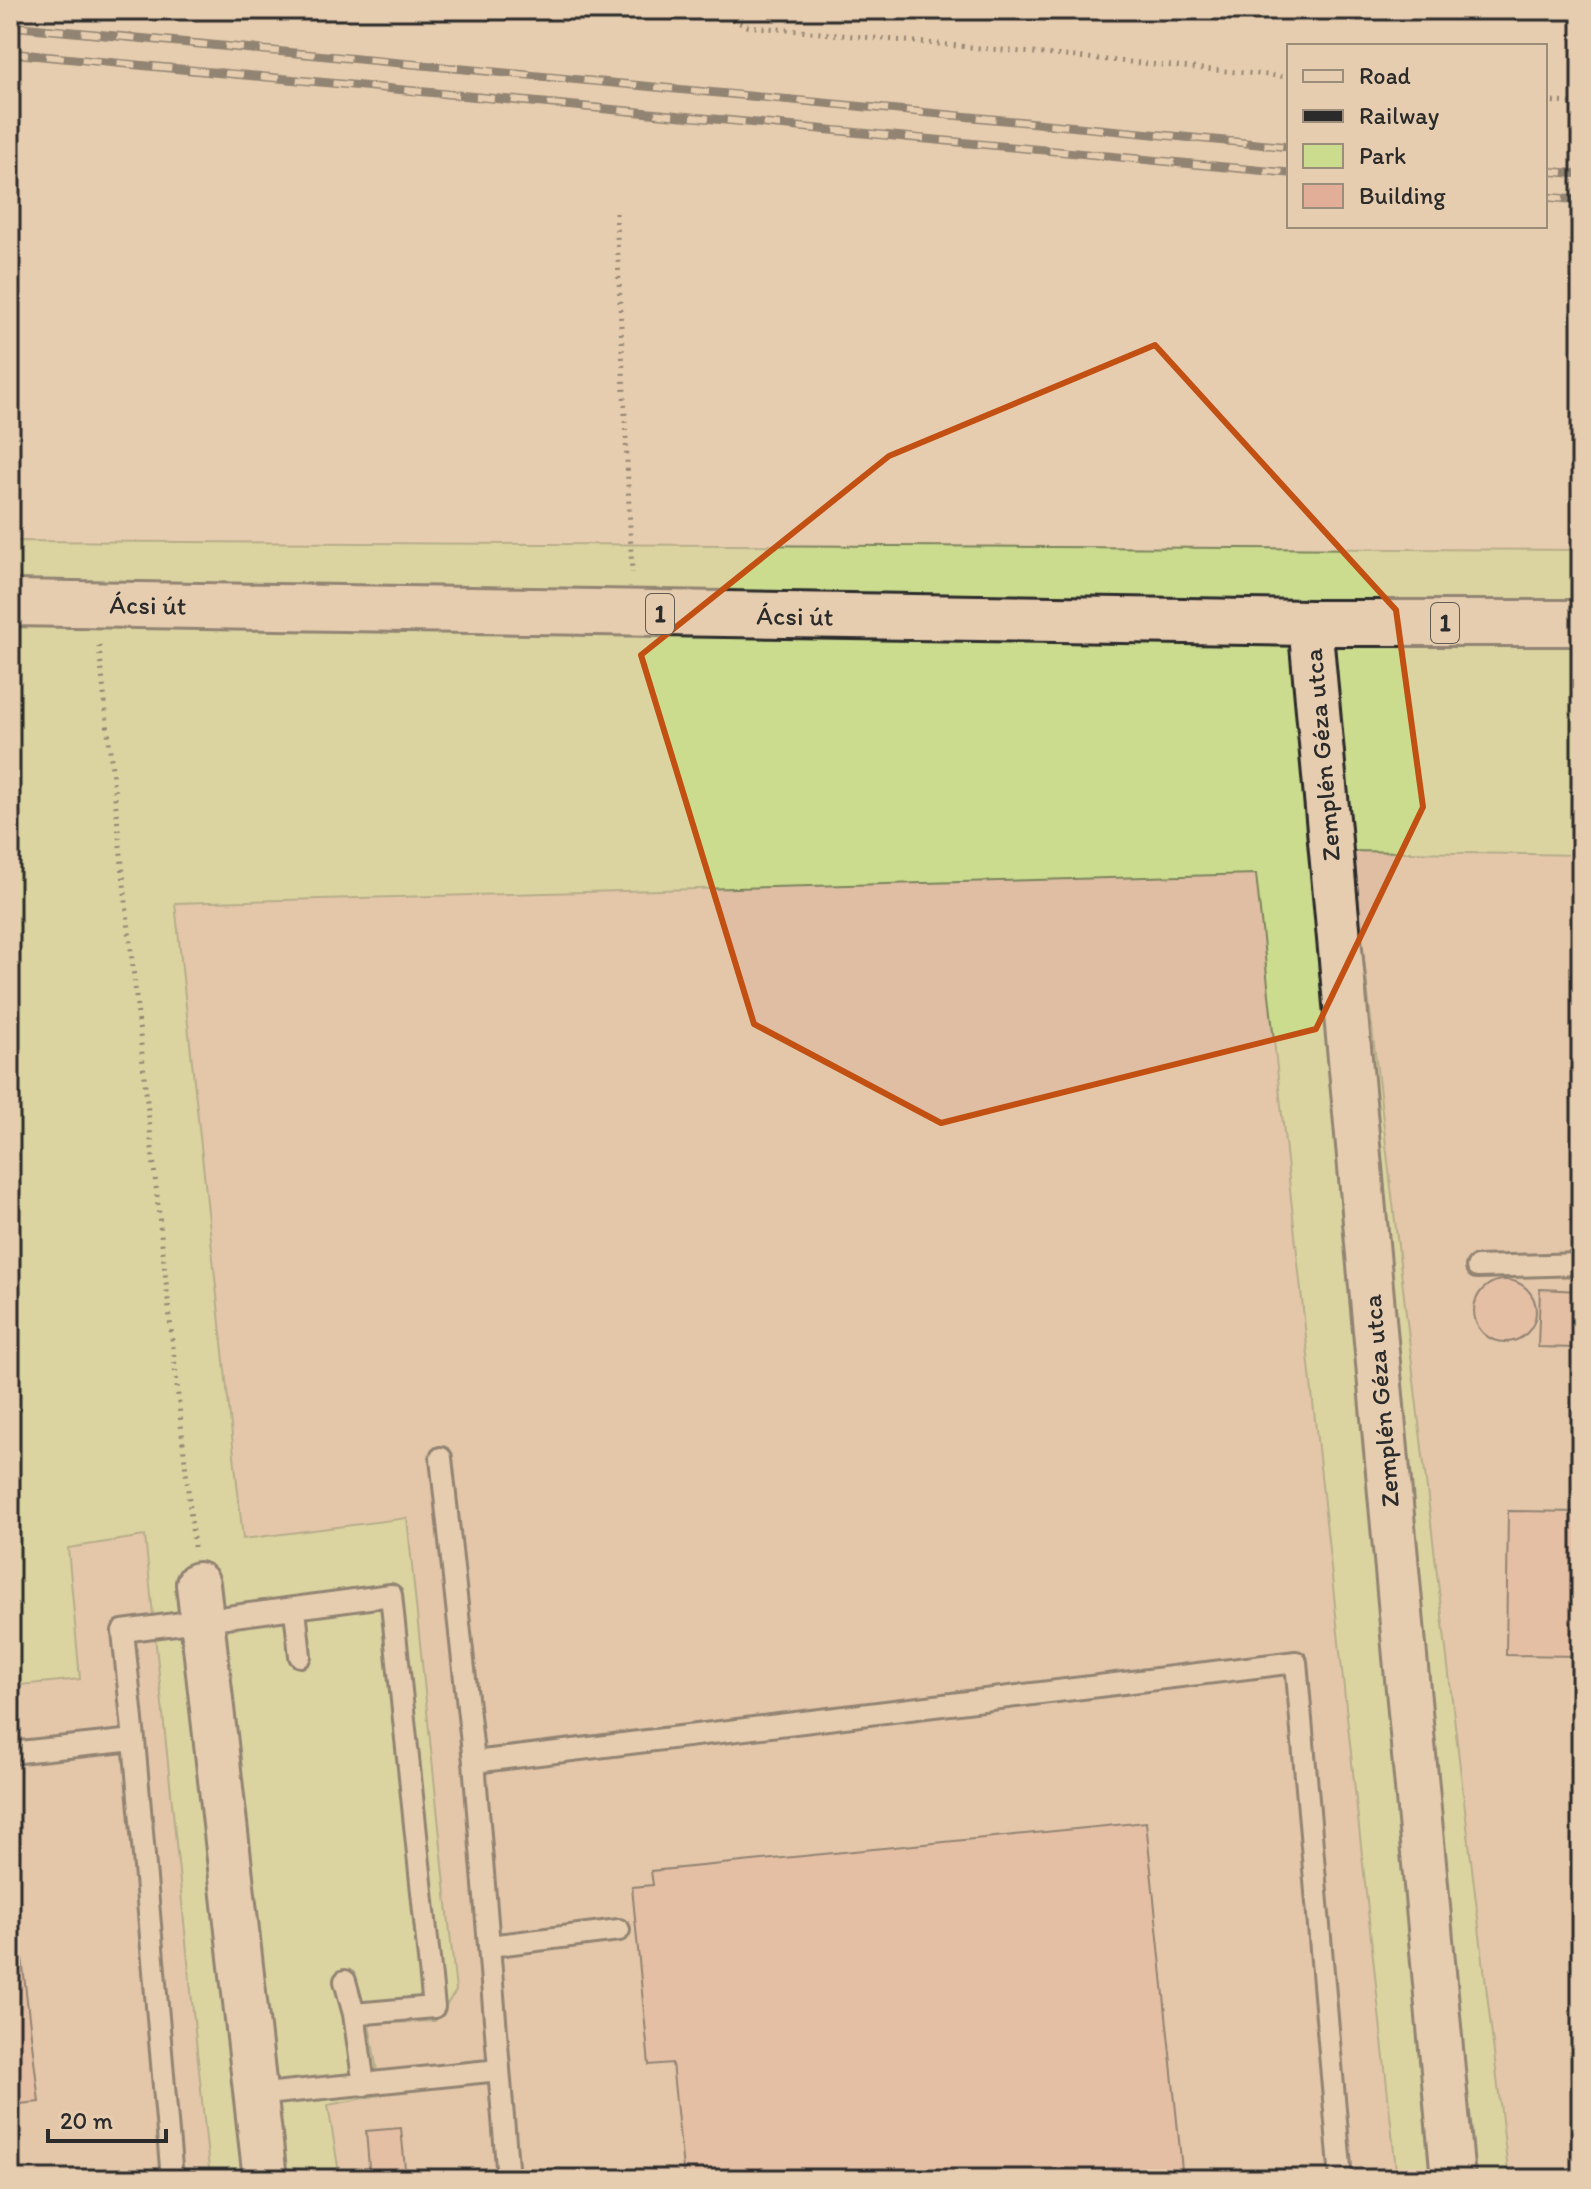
<svg xmlns="http://www.w3.org/2000/svg" width="1591" height="2189" viewBox="0 0 1591 2189" font-family="Itim,sans-serif">
<style>
.built{fill:#dfbea3}
.green{fill:#ccdc8f;stroke:#7c845d;stroke-width:2}
.building{fill:#e3ae97;stroke:#2b2b2b;stroke-width:2}
.lines{fill:none;stroke-linecap:round;stroke-linejoin:round}
.lane-casing{stroke:#2b2b2b;stroke-width:26}
.street-casing{stroke:#2b2b2b;stroke-width:48}
.primary-casing{stroke:#2b2b2b;stroke-width:50}
.path{stroke:#2b2b2b;stroke-width:5;stroke-dasharray:2 6;stroke-linecap:butt}
.lane{stroke:#e7cdaf;stroke-width:20}
.street{stroke:#e7cdaf;stroke-width:42}
.primary{stroke:#e7cdaf;stroke-width:44}
.rail-casing{stroke:#2b2b2b;stroke-width:9}
.rail{stroke:#e7cdaf;stroke-width:6;stroke-dasharray:18;stroke-linecap:butt}
.marked{fill:none;stroke:#c25012;stroke-width:6;stroke-linejoin:round}
.labels{text-anchor:middle;stroke-width:6;stroke-linejoin:round;paint-order:stroke}
.shield{fill:#e7cdaf;stroke:#635c53;stroke-width:2}
.shield-label{font-size:24px;font-weight:bold;fill:#2b2b2b}
.street-label{font-size:26px;fill:#2b2b2b;stroke:#e7cdaf}
</style>
<rect width="100%" height="100%" fill="#e7cdaf"/>
<filter id="ink" filterUnits="userSpaceOnUse"><feTurbulence type="fractalNoise" baseFrequency=".0125" numOctaves="2"/><feDisplacementMap in="SourceGraphic" scale="16" xChannelSelector="R" yChannelSelector="G"/><feConvolveMatrix kernelMatrix="1 2 1 2 8 2 1 2 1" color-interpolation-filters="sRGB"/></filter>
<g filter="url(#ink)">
<!-- built -->
<path class="built" d="M 1351,851 L 1581,855 L 1581,2179 L 1509,2179 Z
M 1256,874 L 1397,2179 L 487,2179 L 486,2173 L 447,2179 L 340,2179 L 328,2104 L 369,2024 L 435,2021 L 407,1518 L 243,1539 L 175,902 Z
M 145,1535 L 210,2179 L 10,2179 L 10,1686 L 80,1678 L 67,1548 Z"/>
<!-- green -->
<path class="green" d="M 10,541 L 1581,550 L 1581,855 L 1351,851 L 1509,2179 L 1397,2179 L 1256,874 L 175,903 L 243,1539 L 407,1518 L 456,1991 L 435,2021 L 369,2024 L 381,2095 L 328,2105 L 340,2179 L 210,2179 L 145,1536 L 68,1548 L 80,1679 L 10,1686 Z"/>
<!-- building -->
<path class="building" d="M1474 1311a31 31 0 1 1 62 0a31 31 0 1 1-62 0Z
M 1540,1289 L 1579,1291 L 1576,1348 L 1538,1347 Z
M 1508,1511 L 1580,1512 L 1579,1656 L 1506,1655 Z
M 1146,1822 L 1183,2179 L 684,2179 L 672,2063 L 649,2065 L 632,1887 L 653,1885 L 651,1871 Z
M 17,1916 L 39,2102 L 10,2105 L 10,1917 Z
M 401,2128 L 406,2179 L 370,2179 L 366,2131 Z
M 10,2138 L 15,2179 L 10,2179 Z"/>
<g class="lines">
<defs>
<path id="lane" d="M 1477,1267 L 1581,1264
M 441,1458 L 474,1762
M 295,1610 L 300,1656
M 134,1740 L 123,1631 L 391,1595 L 434,2007 L 354,2014 L 364,2085
M 10,1753 L 134,1740 L 172,2179
M 489,1946 L 619,1930
M 345,1981 L 354,2014
M 255,2095 L 499,2070
M 508,2179 L 474,1762 L 1296,1662 L 1341,2179"/>
<path id="street" d="M 1310,623 L 1453,2179
M 198,1584 L 265,2179"/>
<path id="primary" d="M 10,603 L 1310,623 L 1581,623"/>
</defs>
<!-- lane casing -->
<use href="#lane" class="lane-casing"/>
<!-- street casing -->
<use href="#street" class="street-casing"/>
<!-- primary casing -->
<use href="#primary" class="primary-casing"/>
<!-- path -->
<path class="path" d="M 710,10 L 747,26 L 1289,77
M 1545,101 L 1581,104
M 616,213 L 632,573
M 99,646 L 194,1547"/>
<!-- lane -->
<use href="#lane" class="lane"/>
<!-- street -->
<use href="#street" class="street"/>
<!-- primary -->
<use href="#primary" class="primary"/>
<defs>
<path id="rail" d="M 10,26 L 1289,147
M 10,53 L 1289,173
M 1545,171 L 1581,174
M 1545,197 L 1581,200"/>
</defs>
<!-- rail casing -->
<use href="#rail" class="rail-casing"/>
<!-- rail -->
<use href="#rail" class="rail"/>
</g>
</g>
<!-- marked area -->
<path d="M0 0H1591V2189H0ZM 1155,345 L 1396,610 L 1423,807 L 1316,1029 L 941,1123 L 754,1024 L 641,655 L 889,456 Z" fill="#e7cdaf" fill-opacity=".55" fill-rule="evenodd"/>
<path class="marked" d="M 1155,345 L 1396,610 L 1423,807 L 1316,1029 L 941,1123 L 754,1024 L 641,655 L 889,456 Z"/>
<g class="labels">
<!-- shield labels -->
<g class="shield">
<rect x="646" y="594" width="28" height="40" rx="6"/>
<rect x="1431" y="603" width="28" height="40" rx="6"/>
</g>
<g class="shield-label">
<text x="660" y="622">1</text>
<text x="1445" y="631">1</text>
</g>
<!-- street labels -->
<g class="street-label">
<text transform="translate(148 605) rotate(1)" y="9">Ácsi út</text>
<text transform="translate(795 616) rotate(1)" y="9">Ácsi út</text>
<text transform="translate(1322 755) rotate(-95)" y="9">Zemplén Géza utca</text>
<text transform="translate(1381 1401) rotate(-95)" y="9">Zemplén Géza utca</text>
</g>
</g>
<!-- margin -->
<rect width="1591" height="2189" fill="none" stroke="#e7cdaf" stroke-width="40"/>
<rect x="20" y="20" width="1551" height="2149" fill="none" stroke="#2b2b2b" stroke-width="3" filter="url(#ink)"/>
<!-- legend -->
<rect x="1287" y="44" width="260" height="184" fill="#e7cdaf" stroke="#9c8c7a" stroke-width="2"/>
<rect x="1303" y="70" width="40" height="12" fill="#e7cdaf" stroke="#9c8c7a" stroke-width="2"/>
<text x="1359" y="84" font-size="24" fill="#2b2b2b">Road</text>
<rect x="1303" y="110" width="40" height="12" fill="#2b2b2b" stroke="#9c8c7a" stroke-width="2"/>
<text x="1359" y="124" font-size="24" fill="#2b2b2b">Railway</text>
<rect x="1303" y="144" width="40" height="24" fill="#ccdc8f" stroke="#9c8c7a" stroke-width="2"/>
<text x="1359" y="164" font-size="24" fill="#2b2b2b">Park</text>
<rect x="1303" y="184" width="40" height="24" fill="#e3ae97" stroke="#9c8c7a" stroke-width="2"/>
<text x="1359" y="204" font-size="24" fill="#2b2b2b">Building</text>
<!-- scale -->
<path d="M48 2129v12h118v-12" fill="none" stroke="#2b2b2b" stroke-width="4"/>
<text x="60" y="2129" font-size="24" fill="#2b2b2b" stroke="#e7cdaf" stroke-width="6" paint-order="stroke">20 m</text>
</svg>
